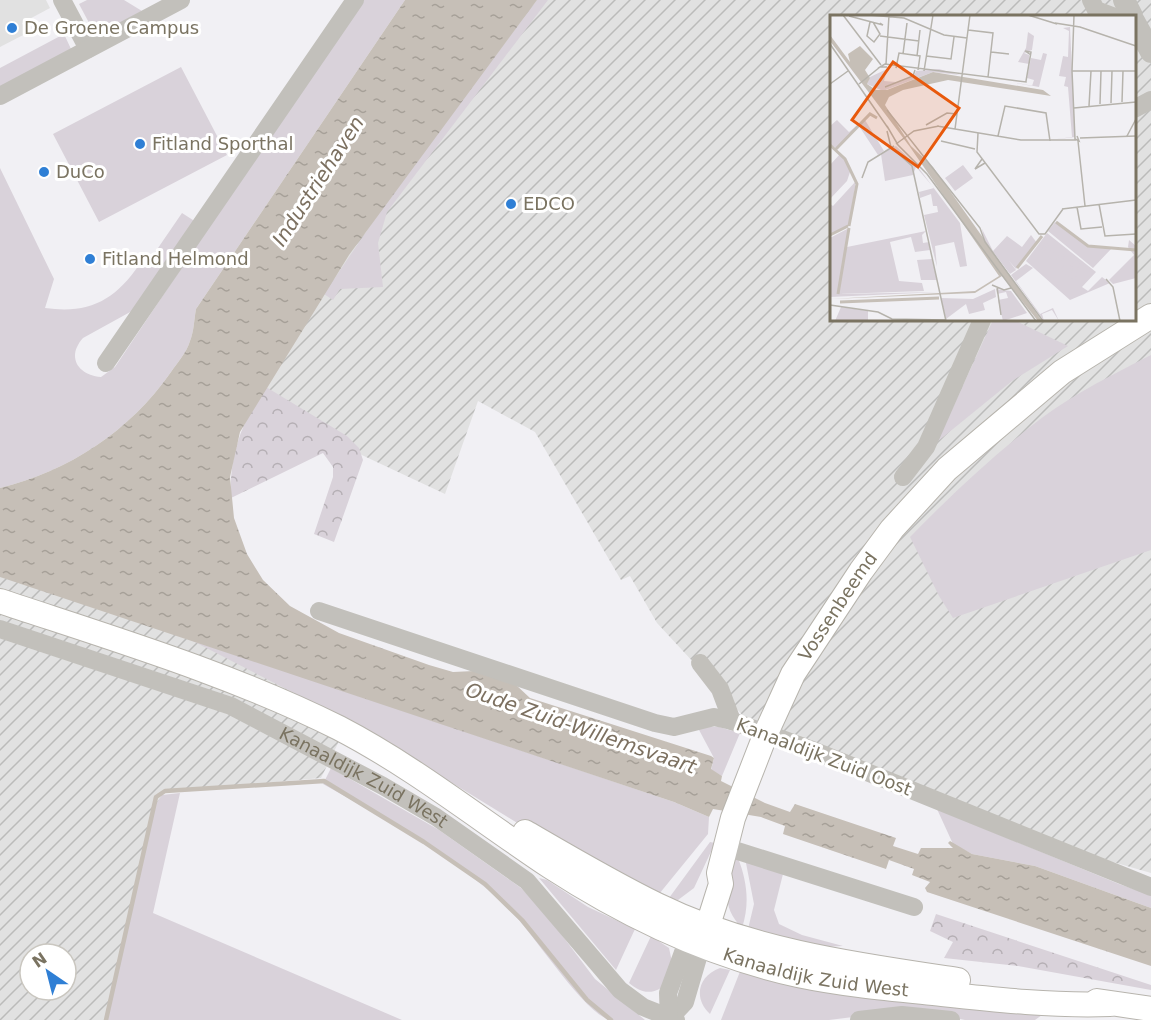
<svg xmlns="http://www.w3.org/2000/svg" width="1151" height="1020" viewBox="0 0 1151 1020" font-family="'DejaVu Sans',sans-serif">
<style>
.built{fill:#e1e1e1}
.industrial{fill:url(#industrial-furrows);fill-rule:evenodd}
.grass{fill:#d9d2da}
.forest{fill:url(#forest-crowns)}
.water{fill:url(#water-ripples)}
.lines{fill:none;stroke-linecap:round;stroke-linejoin:round}
.stream{stroke:#c6bfb7;stroke-width:4.5}
.secondary-casing{stroke:#b7b4ad;stroke-width:26}
.minor{stroke:#c2c0bb;stroke-width:18}
.tertiary{stroke:#c2c0bb;stroke-width:22}
.secondary{stroke:#fff;stroke-width:24}
.poi-dot{fill:#2f7fd5;stroke:#fff;stroke-width:2}
.labels{text-anchor:middle;stroke-width:6;stroke-linejoin:round;paint-order:stroke}
.poi-label{font-size:18px;fill:#7a7361;stroke:#fff;text-anchor:start}
.street-label{font-size:18px;fill:#7a7361;stroke:#fff}
.water-label{font-size:20px;font-style:italic;fill:#7c7060;stroke:#fff}
.inset-river{fill:none;stroke:#c6bfb7;stroke-width:3}
.inset-road{fill:none;stroke:#b6b3ac;stroke-width:1.5}
.view{fill:#e8590c;fill-opacity:0.15;stroke:#e8590c;stroke-width:3}
.inset-edge{fill:none;stroke:#7a7361;stroke-width:3}
</style>
<defs>
<pattern id="industrial-furrows" width="10" height="10" patternUnits="userSpaceOnUse" patternTransform="scale(1.5)"><rect width="10" height="10" fill="#e1e1e1"/><path d="M-1 1l2-2M0 10L10 0M9 11l2-2" fill="none" stroke="#bbbbba"/></pattern>
<pattern id="forest-crowns" width="20" height="18" patternUnits="userSpaceOnUse" patternTransform="scale(1.5)"><rect width="20" height="18" fill="#d9d2da"/><path d="M2 6a3 3 0 1 1 6 0M12 15a3 3 0 1 1 6 0" fill="none" stroke="#b5afb4"/></pattern>
<pattern id="water-ripples" width="26" height="14" patternUnits="userSpaceOnUse" patternTransform="scale(1.5)"><rect width="26" height="14" fill="#c6bfb7"/><path d="M2 4q2-2 4 0t4 0M15 11q2-2 4 0t4 0" fill="none" stroke="#a6a098"/></pattern>
</defs>
<rect width="100%" height="100%" fill="#f1f0f4"/>
<!-- built -->
<path class="built" d="M 0,0 L 46,0 L 50,8 L 22,23 L 27,33 L 0,47 Z"/>
<!-- industrial -->
<path class="industrial" d="M 494,0 L 1151,0 L 1151,873 L 1040,841 L 745,718 L 657,623 L 630,576 L 621,580 L 535,432 L 478,401 L 445,494 L 234,395 ZM 832,16 L 1134,16 L 1134,320 L 832,320 Z
M 0,563 L 374,670 L 321,778 L 164,792 L 104,1020 L 0,1020 ZM 30,954 L 66,954 L 66,990 L 30,990 Z"/>
<!-- grass -->
<path class="grass" d="M 87,0 L 124,0 L 142,11 L 96,36 L 79,4 Z
M 361,0 L 405,0 L 196,309 C 194,320 194,331 190,341 C 187,352 177,363 171,372 C 130,431 69,471 0,488 L 0,168 L 54,279 L 45,308 C 89,314 114,301 139,265 L 145,267 L 182,213 L 196,222 L 132,311 L 83,338 C 66,357 78,375 101,377 L 115,367 Z
M 537,0 L 548,0 L 387,212 L 378,243 L 383,287 L 340,289 L 333,300 L 324,294 L 389,198 Z
M 64,34 L 71,49 L 0,87 L 0,68 Z
M 181,67 L 227,155 L 99,222 L 53,134 Z
M 993,320 L 1014,320 L 1068,346 L 1012,381 L 937,442 Z
M 1151,355 L 1151,550 L 953,618 L 939,596 L 910,537 C 951,495 996,453 1043,417 C 1077,392 1114,374 1151,355 Z
M 185,637 L 674,802 L 709,817 L 708,834 L 655,899 L 571,856 L 366,730 Z
M 705,726 L 719,727 L 740,733 L 722,776 L 711,770 L 714,758 L 698,728 Z
M 331,768 L 439,830 L 521,888 L 543,910 L 595,979 L 645,1020 C 635,1020 618,1020 609,1020 C 579,1008 533,931 505,905 C 456,858 382,817 323,784 Z
M 180,793 L 153,913 L 402,1020 L 104,1020 L 154,807 L 162,795 Z
M 937,809 L 1119,884 L 1151,895 L 1151,908 L 1035,866 L 972,854 L 953,844 Z
M 710,842 L 715,843 L 694,888 L 678,900 L 669,898 Z
M 735,857 L 738,858 C 747,881 750,904 742,928 C 719,904 728,887 735,857 Z
M 745,858 L 784,870 L 774,910 L 779,924 L 802,935 L 843,946 L 822,947 L 748,929 L 754,904 Z
M 539,878 L 547,880 L 588,907 L 635,929 L 616,970 Z
M 651,936 L 669,948 L 672,962 L 661,988 C 649,995 640,992 629,983 Z
M 720,968 L 730,970 L 710,1014 C 693,998 698,976 720,968 Z
M 741,969 L 1049,1010 L 1035,1020 L 965,1020 L 935,1014 L 885,1013 L 829,1020 L 721,1020 Z"/>
<!-- forest -->
<path class="forest" d="M 266,387 L 347,436 L 359,448 L 363,460 L 334,542 L 314,534 L 333,477 L 333,467 L 323,453 L 231,498 C 229,455 241,423 266,387 Z
M 936,914 L 1151,985 L 1151,990 L 1018,966 L 944,958 L 953,942 L 930,931 Z"/>
<!-- water -->
<path class="water" d="M 405,0 L 537,0 L 349,255 L 240,432 L 230,477 L 234,518 L 247,554 L 263,580 L 290,606 L 339,633 L 429,665 L 453,672 L 474,671 L 515,684 L 530,698 L 711,756 L 714,758 L 711,769 L 722,776 L 721,781 L 765,803 L 790,812 L 795,804 L 896,838 L 893,846 L 918,854 L 921,848 L 953,848 L 948,843 L 950,841 L 972,854 L 1035,866 L 1151,908 L 1151,966 L 927,892 L 925,888 L 930,882 L 912,875 L 914,869 L 889,860 L 886,869 L 783,834 L 785,826 L 761,817 L 713,809 L 709,817 L 674,802 L 0,577 L 0,488 C 69,471 130,431 171,372 C 177,363 187,352 190,341 C 194,331 194,320 196,309 Z"/>
<g class="lines">
<!-- stream -->
<path class="stream" d="M 106,1020 L 156,797 L 165,791 L 324,781 L 424,842 L 485,884 L 522,920 L 587,1000 L 611,1020"/>
<defs>
<g id="secondary">
<path id="s2" d="M 0,601 C 114,639 231,674 339,728 C 414,767 480,820 551,867 C 625,915 711,956 798,975 C 846,985 894,989 942,994 C 998,1000 1054,1006 1110,1004"/>
<path d="M 525,832 C 568,857 612,883 657,905 C 751,951 856,965 958,980"/>
<path id="s3" d="M 702,944 L 721,884 L 719,873 L 733,818 L 766,733 L 793,674 L 861,571 L 892,529 L 947,469 L 1062,372 L 1151,316"/>
<path d="M 1097,1001 L 1151,1009"/>
</g>
</defs>
<!-- secondary casing -->
<use href="#secondary" class="secondary-casing"/>
<!-- minor -->
<g class="minor">
<path d="M 62,0 L 88,49"/>
<path d="M 1091,0 L 1096,10 L 1112,16"/>
<path d="M 0,96 L 181,0"/>
<path d="M 1134,109 L 1151,100"/>
<path d="M 106,363 L 355,0"/>
<path d="M 903,477 L 926,447 L 982,320"/>
<path d="M 319,611 L 655,723 L 674,727 L 714,717 L 732,721 L 815,751 L 1151,887"/>
<path id="s1" d="M 0,629 L 231,706 L 383,786 L 436,817 L 527,881 L 620,990 L 643,1007 L 676,1020"/>
<path d="M 700,663 L 720,689 L 732,721"/>
<path d="M 725,847 L 914,907"/>
<path d="M 670,1018 L 685,1002 L 702,944"/>
<path d="M 669,1020 L 668,993 L 688,939"/>
<path d="M 859,1020 L 902,1015 L 951,1020"/>
</g>
<!-- tertiary -->
<path class="tertiary" d="M 1124,0 L 1132,16
M 1134,21 L 1151,52"/>
<!-- secondary -->
<use href="#secondary" class="secondary"/>
</g>
<!-- markers -->
<g class="poi-dot">
<circle cx="12" cy="28" r="6"/>
<circle cx="140" cy="144" r="6"/>
<circle cx="44" cy="172" r="6"/>
<circle cx="511" cy="204" r="6"/>
<circle cx="90" cy="259" r="6"/>
</g>
<g class="labels">
<!-- poi labels -->
<g class="poi-label">
<text x="24" y="34">De Groene Campus</text>
<text x="152" y="150">Fitland Sporthal</text>
<text x="56" y="178">DuCo</text>
<text x="523" y="210">EDCO</text>
<text x="102" y="265">Fitland Helmond</text>
</g>
<!-- street labels -->
<g class="street-label">
<text dy="6" stroke="none"><textPath href="#s3" startOffset="368">Vossenbeemd</textPath></text>
<text transform="translate(824 757) rotate(21)" y="6">Kanaaldijk Zuid Oost</text>
<text dy="6" stroke="none"><textPath href="#s1" startOffset="394">Kanaaldijk Zuid West</textPath></text>
<text dy="6" stroke="none"><textPath href="#s2" startOffset="904">Kanaaldijk Zuid West</textPath></text>
</g>
<!-- water labels -->
<g class="water-label">
<text transform="translate(318 181) rotate(-57)" y="7">Industriehaven</text>
<text transform="translate(581 728) rotate(19)" y="7">Oude Zuid-Willemsvaart</text>
</g>
</g>
<!-- overview -->
<g transform="translate(830 15)">
<rect width="306" height="306" fill="#f1f0f4"/>
<path d="M 240,12 L 245,122 L 220,125 L 242,122 L 238,72 L 234,71 L 236,62 L 229,61 L 233,41 L 238,42 L 239,16 L 233,13 ZM 198,17 L 204,21 L 202,35 L 194,38 L 199,40 L 199,49 L 188,47 L 196,33 ZM 213,38 L 217,39 L 209,72 L 176,66 L 202,71 L 204,65 L 197,63 L 201,43 L 211,45 ZM 57,54 L 54,66 L 66,67 L 54,72 L 84,61 L 86,56 L 109,54 L 130,60 L 103,57 L 53,76 L 37,69 L 40,62 ZM 41,99 L 35,105 L 54,136 L 48,140 L 29,111 L 7,133 L 0,130 L 0,111 L 7,105 L 19,117 ZM 66,131 L 88,152 L 130,208 L 137,251 L 130,252 L 124,227 L 105,231 L 107,252 L 94,200 L 108,197 L 107,191 L 103,191 L 101,179 L 90,183 L 89,177 L 104,173 L 86,152 L 83,160 L 55,166 L 51,139 ZM 10,139 L 21,154 L 17,166 L 0,184 L 0,150 ZM 133,150 L 143,163 L 125,176 L 115,163 ZM 26,166 L 19,210 L 0,221 L 0,189 L 3,191 ZM 225,207 L 258,231 L 282,233 L 263,253 L 218,216 ZM 19,213 L 15,237 L 17,232 L 96,216 L 92,220 L 93,228 L 99,227 L 100,235 L 85,237 L 81,222 L 60,227 L 69,266 L 92,268 L 94,276 L 8,279 L 0,253 L 0,223 ZM 152,214 L 163,236 L 177,221 L 192,232 L 201,220 L 207,228 L 186,254 L 179,246 L 186,255 L 180,259 L 154,225 ZM 217,218 L 266,257 L 252,272 L 258,276 L 272,262 L 280,268 L 240,285 L 196,246 ZM 299,225 L 306,231 L 306,263 L 283,269 L 279,265 L 304,240 L 298,232 ZM 102,244 L 107,265 L 91,265 L 87,245 ZM 196,249 L 203,253 L 186,266 L 210,299 L 223,293 L 229,306 L 222,295 L 212,299 L 214,306 L 181,260 ZM 165,274 L 166,282 L 153,288 L 155,295 L 139,299 L 136,289 L 116,304 L 111,283 L 143,284 ZM 166,274 L 181,276 L 197,298 L 173,306 L 168,285 L 178,283 L 176,277 L 167,279 ZM 11,292 L 38,296 L 38,306 L 5,306 Z" fill="#d9d2da"/>
<path d="M 216,226 L 219,232 L 215,231 L 213,233 L 217,232 L 226,239 L 217,233 L 214,236 L 229,241 L 225,245 L 235,239 L 233,244 L 242,260 L 240,249 L 243,256 L 242,248 L 247,245 L 256,252 L 249,248 L 245,266 L 230,255 L 235,249 L 232,245 L 229,250 L 211,236 ZM 0,238 L 19,238 L 12,279 L 109,277 L 0,282 Z" fill="#d9d2da"/>
<path d="M 0,20 L 20,47 L 18,39 L 30,31 L 43,44 L 35,55 L 40,63 L 37,69 L 46,75 L 57,75 L 103,57 L 213,75 L 221,81 L 118,65 L 73,75 L 59,82 L 55,90 L 81,131 L 103,152 L 212,306 L 208,306 L 172,261 L 145,278 L 0,284 L 145,276 L 169,261 L 80,132 L 0,26 Z" fill="#c6bfb7"/>
<path class="inset-river" d="M 0,130 L 15,144 L 27,169 L 19,211M 6,134 L 40,99 L 47,103M 226,207 L 258,231 L 306,235M 0,220 L 18,211M 187,253 L 212,221M 8,279 L 19,213M 10,287 L 109,283"/>
<path class="inset-road" d="M 13,0 L 51,50M 39,0 L 74,3 L 114,20 L 137,23M 198,0 L 227,9M 244,0 L 242,56 L 245,124 L 249,126 L 247,121M 19,1 L 53,10 L 50,8M 40,7 L 37,21 L 44,27 L 50,19 L 43,7M 225,8 L 250,12 L 306,31M 50,21 L 89,26M 0,29 L 58,113M 161,37 L 179,39M 73,39 L 77,8M 87,41 L 90,15M 96,41 L 121,44 L 124,22M 56,49 L 59,0M 57,52 L 50,52 L 55,49 L 158,62 L 163,18 L 138,15M 66,53 L 69,38 L 90,41 L 88,55M 94,56 L 103,0M 242,56 L 306,56M 158,62 L 196,67 L 196,66 L 201,37 L 195,36 L 201,40M 0,69 L 18,56M 29,69 L 50,52M 55,72 L 83,61 L 85,55M 292,87 L 293,56M 281,88 L 282,56M 270,89 L 271,56M 259,91 L 261,56M 244,93 L 306,87M 57,95 L 150,213 L 155,227 L 213,306M 96,110 L 117,98 L 127,99M 57,111 L 68,130 L 97,159 L 206,306M 107,111 L 191,125 L 246,125M 125,114 L 140,0M 57,116 L 61,132 L 82,151 L 116,306M 148,118 L 147,137 L 209,219 L 215,219 L 233,194M 168,121 L 175,91 L 216,98 L 220,126M 297,121 L 306,104M 250,123 L 306,121M 111,126 L 145,134M 248,126 L 255,191M 66,129 L 84,116 L 109,111M 152,144 L 145,154 L 155,148M 32,163 L 38,147 L 64,131M 269,189 L 275,221 L 306,219M 247,192 L 251,214 L 272,212M 232,194 L 306,185M 276,264 L 283,272 L 290,306M 162,270 L 174,275 L 181,273M 167,272 L 171,300M 0,290 L 48,297 L 62,304 L 116,305"/>
<path class="view" d="M 63,47 L 129,93 L 88,152 L 22,105 Z"/>
<rect width="306" height="306" class="inset-edge"/>
</g>
<!-- north arrow -->
<g transform="translate(48 972) rotate(325)"><circle r="28" fill="#ffffff" stroke="#cac7c0" stroke-width="1.5"/>
<path d="M0-4.5L10 22L0 15L-10 22Z" fill="#2f7fd5"/>
<text y="-9" font-size="16" font-weight="bold" text-anchor="middle" fill="#7a7361">N</text>
</g>
</svg>
